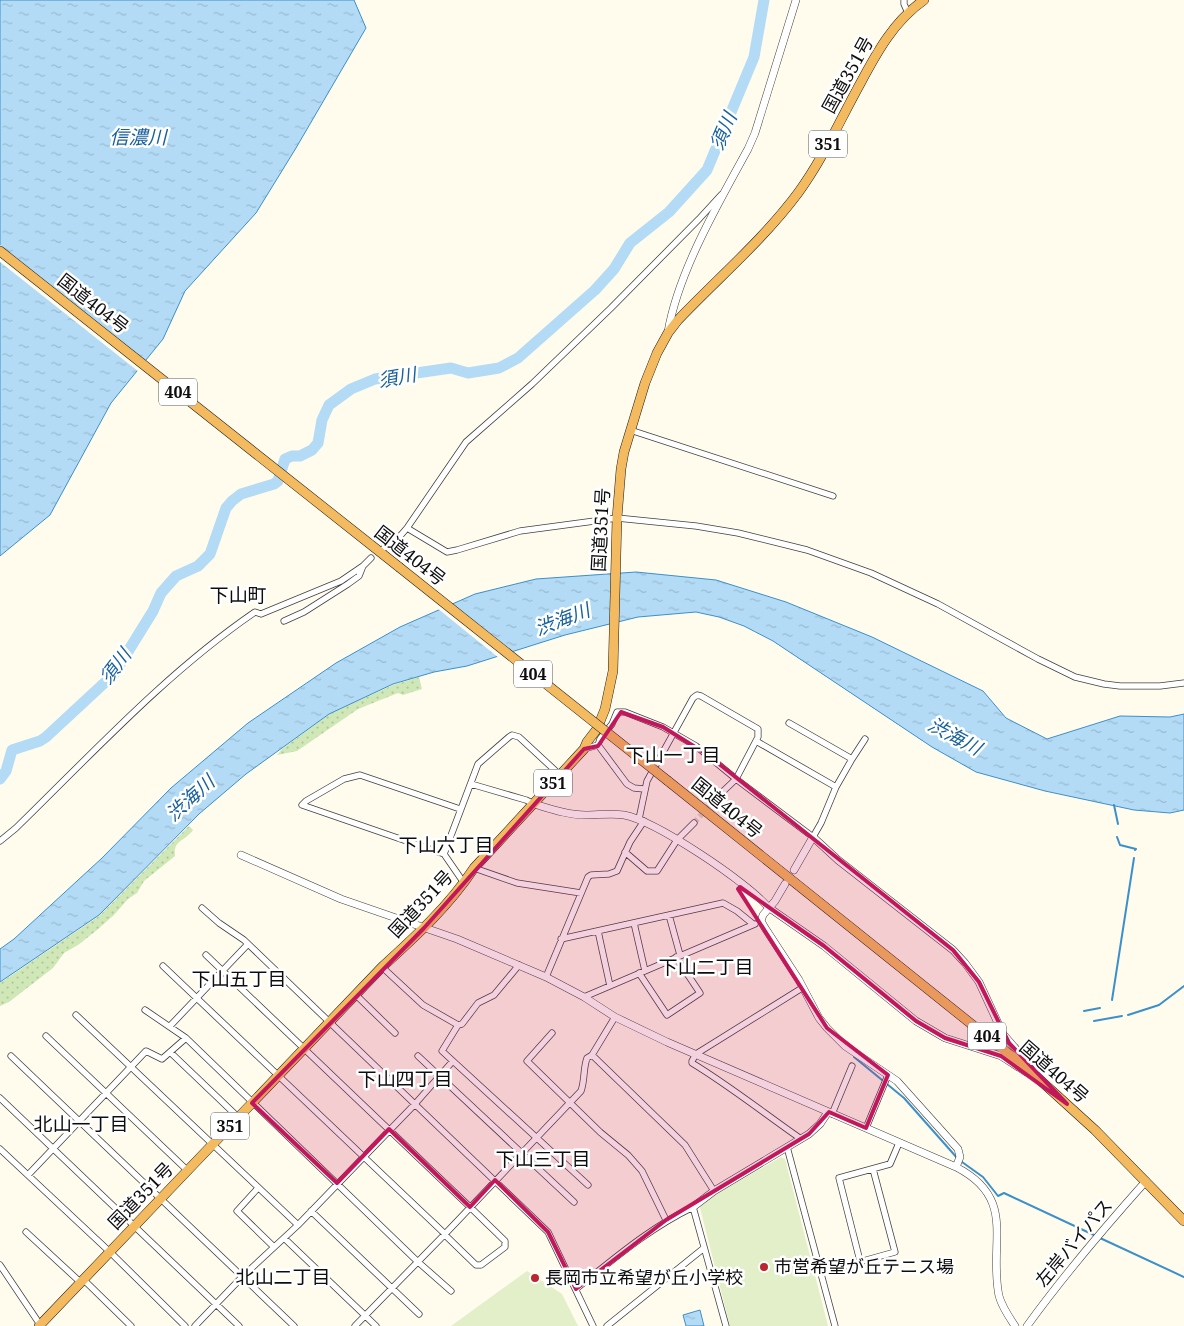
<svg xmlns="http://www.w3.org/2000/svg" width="1184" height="1326" viewBox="0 0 1184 1326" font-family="'Noto Serif','Noto Sans JP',serif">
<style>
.grass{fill:url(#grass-dots)}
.pitch{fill:#e2efc9}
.water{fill:url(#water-ripples);stroke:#3b90cb}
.pier{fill:#fffbed}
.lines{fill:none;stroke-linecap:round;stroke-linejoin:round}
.stream{stroke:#3b90cb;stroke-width:2}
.river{stroke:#b3dbf5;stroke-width:11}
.minor-tunnel{stroke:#dbd7cb;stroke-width:5.5;stroke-dasharray:5.5 3;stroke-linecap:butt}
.minor-casing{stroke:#404040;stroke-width:7}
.tertiary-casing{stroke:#404040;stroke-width:8}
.trunk-casing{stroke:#1e1e1e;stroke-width:10}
.minor{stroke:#fff;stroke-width:5.5}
.tertiary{stroke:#fff;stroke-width:7}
.trunk{stroke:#f4ba5f;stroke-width:9}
.trunk-bridge-casing{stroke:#1e1e1e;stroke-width:10;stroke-linecap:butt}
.trunk-bridge{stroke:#f4ba5f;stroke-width:9}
.marked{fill:#c2185b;fill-opacity:0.2;stroke:#c2185b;stroke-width:4;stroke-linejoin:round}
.poi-dot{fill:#ba272d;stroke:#fff;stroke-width:2}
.labels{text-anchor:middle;stroke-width:5;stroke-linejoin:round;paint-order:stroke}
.shield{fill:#fff;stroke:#565656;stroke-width:1}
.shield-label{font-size:16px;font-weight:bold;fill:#0d0d0d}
.street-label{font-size:18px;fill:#0d0d0d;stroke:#fff}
.poi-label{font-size:18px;fill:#0d0d0d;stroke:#fff;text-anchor:start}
.water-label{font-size:19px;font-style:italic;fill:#18619c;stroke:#fff}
.neighbourhood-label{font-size:19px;fill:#0d0d0d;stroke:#fff}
</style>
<defs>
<pattern id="grass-dots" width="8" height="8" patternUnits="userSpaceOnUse" patternTransform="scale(1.25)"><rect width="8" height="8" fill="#d0e8b7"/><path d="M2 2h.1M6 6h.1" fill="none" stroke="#b1c69c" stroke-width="1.8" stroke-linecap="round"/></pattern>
<pattern id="water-ripples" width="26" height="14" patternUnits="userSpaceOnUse" patternTransform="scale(1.25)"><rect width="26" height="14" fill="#b3dbf5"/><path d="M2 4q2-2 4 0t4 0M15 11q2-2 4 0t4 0" fill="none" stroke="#99bbd1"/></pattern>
</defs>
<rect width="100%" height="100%" fill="#fffbed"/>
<!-- grass -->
<path class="grass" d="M 419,677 L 422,689 L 403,695 L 398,693 L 358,709 L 297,751 L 277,755 L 282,749 L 329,714 L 393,685 Z
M 189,826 L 193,830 C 184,842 173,840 175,856 L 144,881 L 137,893 L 128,899 L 114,915 L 97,930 L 78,945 L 64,953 L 53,968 L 9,1002 L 0,1006 L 0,983 L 99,916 Z"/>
<!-- pitch -->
<path class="pitch" d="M 781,1157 L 785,1159 L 828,1326 L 730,1326 L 700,1208 L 701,1203 Z
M 527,1271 L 562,1294 L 578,1326 L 451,1326 Z"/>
<!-- water -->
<path class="water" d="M 0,0 L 354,0 L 366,28 L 296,148 L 256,213 L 185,291 L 163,339 L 111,403 L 50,515 L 0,556 Z
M 636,572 L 716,580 L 786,602 L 872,637 L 983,691 L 1006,718 L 1047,739 L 1120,716 L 1170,717 L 1184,714 L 1184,810 L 1170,813 L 1134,810 L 1045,791 L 976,772 L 932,747 L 773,641 L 744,626 L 719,617 L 696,612 L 638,617 L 565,635 L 467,666 L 434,672 L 393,684 L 329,714 L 246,774 L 199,814 L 99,915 L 0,982 L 0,949 L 14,939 L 102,858 L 171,788 L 248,723 L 336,663 L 400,627 L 475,594 L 536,579 Z
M 700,1310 L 704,1326 L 686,1326 L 683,1315 Z"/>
<!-- pier -->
<path class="pier" d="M 0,245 L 148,362 L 139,372 L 0,262 Z
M 450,602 L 514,653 L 499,658 L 437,608 Z"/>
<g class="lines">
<!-- stream -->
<path class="stream" d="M 1114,805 L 1118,824
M 1117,837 L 1120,845 L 1136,849 L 1135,850
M 1112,1000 L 1134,858
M 1084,1011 L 1100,1008
M 1128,1015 L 1159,1005 L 1184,986
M 1094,1021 L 1122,1016
M 854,1057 L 904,1098 L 958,1159
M 962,1162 L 983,1177 L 998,1196 L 1004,1193 L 1096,1236
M 1100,1238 L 1184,1277"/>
<!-- river -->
<path class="river" d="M 0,779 L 6,771 L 12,750 L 40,741 L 46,737 L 114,674 L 153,611 L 161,593 L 176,576 L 198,566 L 210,554 L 226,508 L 232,501 L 241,494 L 274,484 L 278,481 L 285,459 L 292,456 L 300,456 L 312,450 L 318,443 L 322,420 L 329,405 L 351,389 L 375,379 L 451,368 L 468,373 L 499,368 L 518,358 L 595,290 L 614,269 L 630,243 L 669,212 L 707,170 L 754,57 L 764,0"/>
<!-- minor-tunnel -->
<path class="minor-tunnel" d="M 694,823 L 715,799"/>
<defs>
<path id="minor" d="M 904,0 L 904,4 L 908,13
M 630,430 L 833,496
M 407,528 L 447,552 L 457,550 L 520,531 L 617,518 L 696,526 L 738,533 L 807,550 L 871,573 L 938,604 L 1038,659 L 1075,677 L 1104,684 L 1120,686 L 1160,686 L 1184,683
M 384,548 L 400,536 L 407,528 L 466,442 L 532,384 L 611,308 L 699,219 L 721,195
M 284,621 L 304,612 L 348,584 L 359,576 L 363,566 L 371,558
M 756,741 L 836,787
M 598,745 L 627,784 L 634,788 L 644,789
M 584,749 L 598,745 L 600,739 L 612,724 L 617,712 L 625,712 L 663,727 L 696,746 L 736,779 L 813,837 L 821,823 L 836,787 L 852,759 L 789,723
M 852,759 L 865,739
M 471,784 L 526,800 L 534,804
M 460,809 L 360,775 L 344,779 L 306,801 L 302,805 L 444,854 L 464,883
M 639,819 L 647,781 L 693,698 L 697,695 L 701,696 L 758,729 L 758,737 L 736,779 L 715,799
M 0,841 L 16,828 C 93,753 166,673 255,612 L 261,614 L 341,581 L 363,566
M 625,852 L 647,871 L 657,871 L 677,840 L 694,823
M 444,854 L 478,764 L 509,737 L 512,735 L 519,737 L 560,775
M 474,868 L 517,883 L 581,893
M 202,908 L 219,923 L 244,940 L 548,1232 L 593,1326
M 669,915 L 680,955
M 634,923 L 645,971
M 598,931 L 610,986
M 561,939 L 723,903 L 737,911 L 753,924
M 206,955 L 470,1207 L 505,1241 L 505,1247 L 481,1265 L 476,1265 L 445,1235
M 519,965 L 494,995 L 478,1003 L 462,1024 L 458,1025 L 442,1051 L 588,1185
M 163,966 L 445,1234
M 382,967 L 423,1005 L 458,1025
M 639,973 L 667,1015 L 700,993 L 676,957
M 546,977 L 588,877 L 591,875 L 609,874 L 617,871 L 630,842 L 644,821
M 356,995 L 395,1033
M 584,997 L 755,924
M 145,1010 L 186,1038 L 417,1261 L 451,1291
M 76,1015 L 298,1225
M 170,1026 L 248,944
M 552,1033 L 527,1061 L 600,1132 L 628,1155 L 642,1171 L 666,1220
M 46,1036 L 188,1171
M 170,1052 L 238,1117
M 592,1055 L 685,1145 L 714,1191
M 11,1056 L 294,1326
M 418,1056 L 574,1202
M 0,1098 L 239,1326
M 832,1114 L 852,1066
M 866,1128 L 888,1075
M 801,1139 C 765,1114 730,1086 692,1063 L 692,1061 L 696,1054 L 802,988
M 787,1147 L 835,1326
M 0,1149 L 110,1252 L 185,1326
M 28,1175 L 146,1051 L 162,1059 L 186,1038
M 258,1188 L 237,1211 L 274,1247
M 311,1211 L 419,1314
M 26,1232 L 78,1280 L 83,1280 L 87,1283 L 131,1326
M 284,1238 L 376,1326
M 860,1261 L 839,1178 L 890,1164 L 899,1143
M 0,1265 L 41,1326
M 820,1273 L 895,1252 L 873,1169
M 576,1289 C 615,1258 648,1229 693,1207 L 726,1326
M 195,1326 L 243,1276 L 298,1225 L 415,1104 L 452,1062
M 355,1326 L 445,1234 L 581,1091 C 585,1080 583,1069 587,1058 L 592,1055 L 615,1017
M 607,1326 L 704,1248"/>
<path id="tertiary" d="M 668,332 C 678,272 719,202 748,149 L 755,133 L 796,0
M 534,804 C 551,809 568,815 586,815 C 598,815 612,813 624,815 C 656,821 747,882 768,907 L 824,946 L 916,1021 L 945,1038 L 1001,1056 L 1026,1072
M 241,855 L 341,899 L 457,939 L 546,977 L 584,997 L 615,1017 L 667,1042 L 956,1167 C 1018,1199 988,1242 999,1296 C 1002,1307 1009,1317 1015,1326
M 794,870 L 813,837 L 838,860 L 953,950 L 965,963 L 979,982 L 1003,1034 L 1036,1072
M 785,884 L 775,901 L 763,915 L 761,921 L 765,928 L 799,980 L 819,1018 L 827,1028 L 845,1046 L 897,1081 L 958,1149 L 960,1157 L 956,1167
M 693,1207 L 714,1191 L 809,1134 L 820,1124 L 828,1112
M 1027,1326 C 1064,1275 1104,1228 1146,1181"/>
<path id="trunk" d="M 0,251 L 399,567
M 668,781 L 1030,1071 L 1095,1130 L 1184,1221
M 39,1326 L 382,967 C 415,937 449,906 474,868 L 584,749 L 587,742 L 597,729 L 605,709 L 613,671 L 617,518 L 621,469 L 624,452 L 645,383 L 657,353 L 668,333 L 678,320 C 718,278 763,240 798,193 C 823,159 840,120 860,84 C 877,52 894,21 924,0"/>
</defs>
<!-- minor casing -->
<use href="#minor" class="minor-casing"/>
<!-- tertiary casing -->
<use href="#tertiary" class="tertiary-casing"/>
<!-- trunk casing -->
<use href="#trunk" class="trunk-casing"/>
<!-- minor -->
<use href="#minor" class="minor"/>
<!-- tertiary -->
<use href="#tertiary" class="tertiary"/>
<!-- trunk -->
<use href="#trunk" class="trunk"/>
<defs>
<path id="trunk-bridge" d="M 399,567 L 668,781"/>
</defs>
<!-- trunk-bridge casing -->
<use href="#trunk-bridge" class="trunk-bridge-casing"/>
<!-- trunk-bridge -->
<use href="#trunk-bridge" class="trunk-bridge"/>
</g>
<!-- marked area -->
<path class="marked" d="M 621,712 L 663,727 L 708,755 L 953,950 L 979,982 L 1009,1043 L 1067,1104 L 1001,1056 L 945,1038 L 916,1021 L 824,946 L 740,887 L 738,889 L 827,1028 L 888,1075 L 866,1128 L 829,1112 L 809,1134 L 666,1220 L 576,1289 L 548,1232 L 495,1180 L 470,1207 L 389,1129 L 337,1183 L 252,1103 L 424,928 L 584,749 L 598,746 Z"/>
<!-- markers -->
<g class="poi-dot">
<circle cx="764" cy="1267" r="5"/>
<circle cx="535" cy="1278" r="5"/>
</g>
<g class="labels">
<!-- shield labels -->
<g class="shield">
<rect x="809" y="130.5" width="38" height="27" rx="4"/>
<rect x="159" y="378.5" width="38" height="27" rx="4"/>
<rect x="514" y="660.5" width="38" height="27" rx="4"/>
<rect x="534" y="769.5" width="38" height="27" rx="4"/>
<rect x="968" y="1022.5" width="38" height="27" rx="4"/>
<rect x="211" y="1112.5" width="38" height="27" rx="4"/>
</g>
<g class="shield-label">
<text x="828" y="150">351</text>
<text x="178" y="398">404</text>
<text x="533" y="680">404</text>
<text x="553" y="789">351</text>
<text x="987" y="1042">404</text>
<text x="230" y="1132">351</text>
</g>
<!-- street labels -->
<g class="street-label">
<text transform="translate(848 75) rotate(-61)" y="6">国道351号</text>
<text transform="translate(93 304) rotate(38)" y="6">国道404号</text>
<text transform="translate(601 530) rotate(-87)" y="6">国道351号</text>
<text transform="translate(410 556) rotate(38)" y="6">国道404号</text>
<text transform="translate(727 808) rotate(39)" y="6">国道404号</text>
<text transform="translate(421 904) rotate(-47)" y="6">国道351号</text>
<text transform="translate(1054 1072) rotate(41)" y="6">国道404号</text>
<text transform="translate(141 1196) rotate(-46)" y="6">国道351号</text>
<text transform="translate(1074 1243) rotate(-50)" y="6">左岸バイパス</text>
</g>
<!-- poi labels -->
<g class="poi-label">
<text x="774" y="1273">市営希望が丘テニス場</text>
<text x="545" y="1284">長岡市立希望が丘小学校</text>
</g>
<!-- water labels -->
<g class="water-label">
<text transform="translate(723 131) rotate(-67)" y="7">須川</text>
<text x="138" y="144">信濃川</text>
<text transform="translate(397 377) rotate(-10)" y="7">須川</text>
<text transform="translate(562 619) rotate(-21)" y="7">渋海川</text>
<text transform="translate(115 666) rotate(-53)" y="7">須川</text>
<text transform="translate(955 736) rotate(28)" y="7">渋海川</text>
<text transform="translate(190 798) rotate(-42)" y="7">渋海川</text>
</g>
<!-- neighbourhood labels -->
<g class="neighbourhood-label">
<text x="238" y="602">下山町</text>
<text x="673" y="762">下山一丁目</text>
<text x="446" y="852">下山六丁目</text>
<text x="706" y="974">下山二丁目</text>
<text x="239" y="986">下山五丁目</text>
<text x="405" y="1086">下山四丁目</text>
<text x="81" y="1131">北山一丁目</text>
<text x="543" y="1166">下山三丁目</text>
<text x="283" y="1284">北山二丁目</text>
</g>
</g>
</svg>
